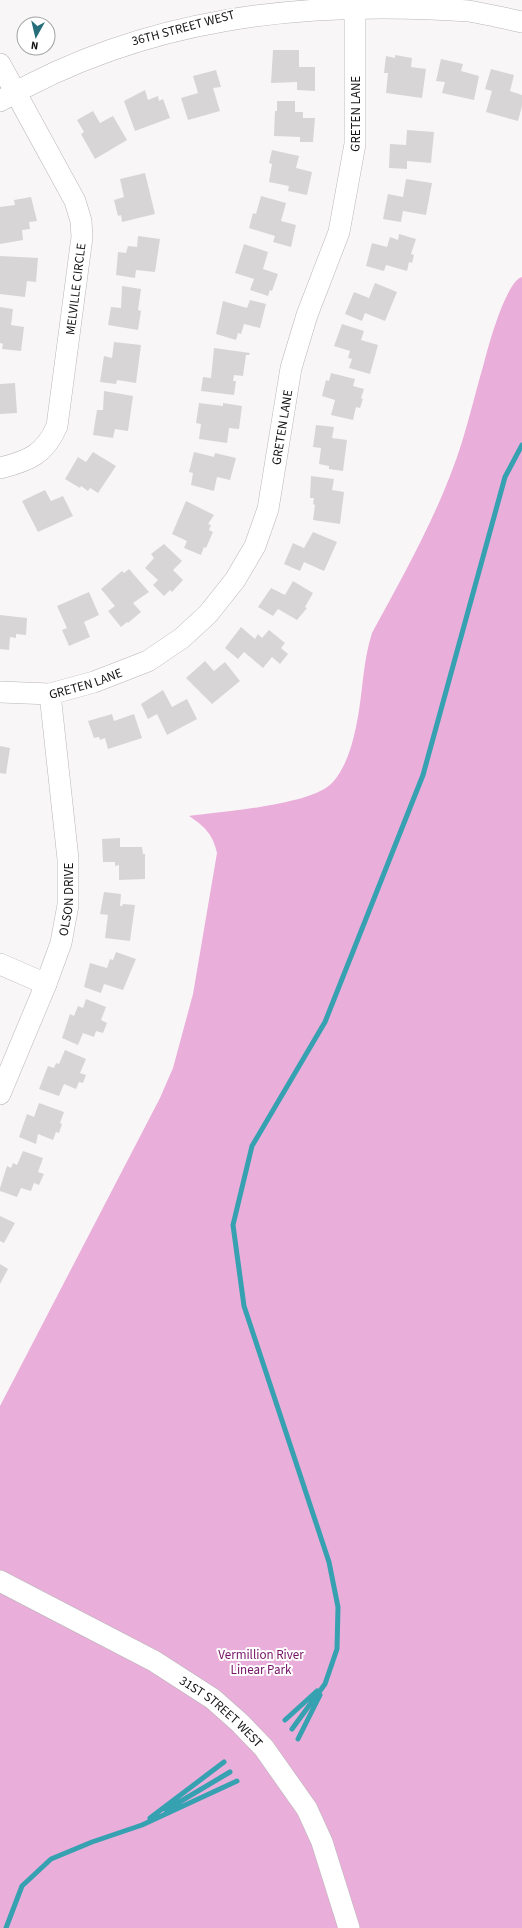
<svg xmlns="http://www.w3.org/2000/svg" width="522" height="1928" viewBox="0 0 522 1928" font-family="'Source Sans 3',sans-serif">
<style>
.green{fill:#e9aed9}
.lines{fill:none;stroke-linecap:round;stroke-linejoin:round}
.stream{stroke:#36a1b1;stroke-width:5}
.building{fill:#d8d5d7}
.minor-casing{stroke:#b9b6b8;stroke-width:22}
.minor{stroke:#fff;stroke-width:21}
.labels{text-anchor:middle;stroke-width:4;stroke-linejoin:round;paint-order:stroke}
.street-label{font-size:13px;fill:#161516;stroke:#fff}
.park-label{font-size:13px;fill:#751264;stroke:#fff}
</style>
<rect width="100%" height="100%" fill="#f9f6f8"/>
<!-- green -->
<path class="green" d="M 522,277 L 522,1928 L 0,1928 L 0,1406 L 160,1098 L 173,1068 L 193,994 L 217,853 C 213,834 204,826 189,816 C 219,812 314,805 333,782 C 346,767 352,746 356,727 C 363,696 362,664 372,633 C 405,572 441,509 462,442 C 470,416 476,390 484,363 C 488,347 506,281 522,277 Z"/>
<g class="lines">
<!-- stream -->
<path class="stream" d="M 285,1720 L 317,1691
M 292,1729 L 325,1684 L 337,1649 L 338,1607 L 329,1562 L 244,1306 L 233,1225 L 252,1146 L 325,1022 L 423,775 L 505,477 L 522,445
M 298,1739 L 320,1695
M 166,1810 L 230,1772
M 150,1818 L 224,1762
M 6,1928 L 22,1886 L 51,1859 L 92,1842 L 142,1825 L 237,1781"/>
</g>
<!-- building -->
<path class="building" d="M 273,50 L 299,50 L 299,67 L 315,67 L 315,91 L 297,90 L 297,82 L 271,83 Z
M 395,55 L 412,58 L 411,67 L 426,69 L 422,98 L 386,93 L 388,73 L 384,73 L 386,56 L 395,58 Z
M 441,59 L 463,64 L 461,71 L 479,76 L 474,100 L 442,93 L 445,82 L 436,81 Z
M 491,69 L 514,75 L 510,91 L 522,95 L 522,106 L 518,121 L 486,112 L 492,91 L 485,89 Z
M 216,70 L 221,87 L 213,88 L 220,111 L 188,120 L 181,98 L 198,93 L 193,76 Z
M 145,90 L 148,100 L 158,96 L 159,101 L 163,99 L 170,118 L 135,131 L 124,101 Z
M 277,101 L 295,101 L 295,112 L 303,112 L 303,118 L 315,118 L 313,142 L 300,142 L 300,137 L 274,136 L 275,111 L 277,111 Z
M 93,111 L 100,123 L 113,116 L 127,140 L 95,159 L 81,134 L 84,132 L 77,120 Z
M 407,130 L 434,132 L 431,163 L 407,161 L 407,169 L 389,168 L 390,144 L 406,145 Z
M 272,150 L 299,156 L 296,168 L 312,172 L 307,195 L 288,191 L 289,186 L 269,182 L 272,164 L 269,163 Z
M 145,173 L 155,214 L 122,222 L 121,215 L 118,216 L 114,200 L 124,197 L 120,179 Z
M 406,179 L 432,183 L 426,215 L 403,211 L 401,222 L 383,219 L 388,194 L 403,197 Z
M 261,196 L 286,203 L 281,221 L 296,225 L 291,247 L 273,242 L 275,236 L 249,228 L 253,213 L 256,214 Z
M 31,197 L 37,221 L 29,222 L 30,229 L 22,230 L 23,240 L 0,244 L 0,207 L 15,205 L 14,200 Z
M 399,234 L 416,239 L 411,254 L 414,255 L 412,263 L 409,262 L 407,271 L 386,265 L 384,271 L 366,266 L 372,243 L 387,247 L 390,237 L 398,240 Z
M 138,236 L 160,239 L 155,272 L 136,270 L 135,278 L 116,275 L 118,252 L 126,253 L 128,246 L 137,247 Z
M 244,244 L 268,252 L 263,269 L 278,274 L 272,291 L 270,290 L 268,296 L 250,290 L 254,279 L 235,273 Z
M 0,256 L 38,258 L 36,282 L 27,281 L 25,297 L 0,294 Z
M 375,283 L 397,292 L 385,321 L 365,313 L 362,321 L 345,314 L 354,292 L 369,298 Z
M 122,286 L 141,289 L 138,310 L 141,311 L 138,330 L 108,325 L 111,307 L 121,308 Z
M 250,300 L 266,304 L 260,328 L 244,324 L 241,334 L 238,333 L 236,340 L 216,334 L 223,301 L 247,308 Z
M 0,307 L 13,309 L 11,325 L 24,327 L 21,351 L 2,349 L 3,344 L 0,343 Z
M 342,324 L 364,331 L 361,340 L 378,345 L 370,374 L 349,368 L 352,359 L 348,358 L 350,351 L 334,346 Z
M 114,342 L 141,345 L 136,383 L 117,380 L 116,384 L 100,382 L 104,356 L 112,358 Z
M 214,348 L 250,353 L 249,355 L 246,355 L 243,376 L 234,375 L 233,381 L 236,381 L 234,395 L 201,391 L 203,377 L 211,378 Z
M 331,373 L 355,379 L 353,386 L 364,389 L 361,398 L 363,399 L 360,408 L 356,407 L 353,420 L 331,415 L 335,400 L 322,396 L 326,380 L 329,381 Z
M 15,383 L 17,413 L 0,414 L 0,384 Z
M 104,391 L 133,396 L 128,431 L 115,429 L 113,438 L 93,435 L 97,410 L 103,410 Z
M 199,403 L 223,406 L 223,403 L 242,406 L 239,429 L 229,428 L 227,443 L 199,439 L 201,424 L 196,423 Z
M 316,425 L 334,427 L 332,438 L 347,440 L 343,471 L 329,469 L 329,466 L 319,464 L 321,448 L 313,447 Z
M 93,452 L 116,466 L 98,493 L 90,488 L 88,491 L 81,486 L 80,488 L 65,479 L 78,457 L 86,462 Z
M 194,452 L 214,457 L 215,453 L 236,458 L 230,480 L 217,477 L 214,491 L 191,485 L 193,473 L 189,472 Z
M 311,476 L 334,479 L 332,490 L 344,492 L 340,524 L 313,520 L 315,505 L 313,504 L 314,498 L 310,498 Z
M 45,490 L 51,501 L 63,496 L 73,516 L 38,532 L 22,501 Z
M 186,501 L 214,515 L 208,524 L 211,525 L 209,530 L 213,532 L 206,548 L 204,547 L 201,555 L 184,548 L 187,541 L 172,534 Z
M 313,532 L 337,542 L 324,571 L 304,562 L 300,571 L 284,564 L 293,543 L 304,548 Z
M 164,544 L 182,561 L 173,570 L 183,580 L 172,592 L 170,590 L 164,596 L 153,585 L 158,580 L 145,568 L 154,558 L 151,554 Z
M 129,569 L 149,592 L 133,603 L 141,612 L 128,623 L 127,622 L 121,627 L 108,611 L 115,606 L 101,589 L 122,571 L 124,573 Z
M 293,581 L 313,593 L 305,607 L 307,608 L 297,620 L 278,609 L 273,616 L 258,607 L 271,588 L 285,595 Z
M 89,592 L 99,615 L 84,622 L 90,637 L 69,646 L 62,630 L 67,628 L 57,606 Z
M 0,615 L 27,618 L 26,635 L 16,634 L 16,638 L 10,637 L 9,650 L 0,649 Z
M 241,627 L 255,639 L 258,634 L 262,638 L 269,630 L 285,643 L 281,648 L 288,654 L 280,664 L 272,657 L 263,668 L 244,652 L 238,659 L 225,648 Z
M 205,661 L 214,671 L 225,662 L 240,681 L 212,704 L 186,678 Z
M 163,690 L 172,707 L 187,699 L 197,719 L 167,735 L 157,714 L 148,719 L 141,704 Z
M 112,714 L 114,721 L 134,714 L 142,738 L 108,749 L 105,738 L 100,740 L 99,737 L 94,738 L 88,721 Z
M 0,746 L 10,748 L 6,774 L 0,773 Z
M 120,838 L 120,847 L 142,847 L 143,854 L 145,854 L 145,879 L 119,880 L 119,865 L 115,866 L 115,862 L 103,862 L 102,839 Z
M 104,892 L 121,894 L 120,906 L 122,906 L 123,904 L 135,905 L 130,941 L 105,938 L 108,915 L 100,914 Z
M 116,952 L 136,959 L 123,990 L 104,984 L 101,993 L 84,987 L 90,963 L 107,968 L 110,959 L 113,960 Z
M 86,999 L 106,1007 L 101,1020 L 107,1023 L 103,1033 L 96,1031 L 94,1037 L 83,1033 L 78,1045 L 62,1038 L 70,1014 L 74,1016 L 78,1006 L 83,1008 Z
M 65,1050 L 86,1059 L 80,1073 L 86,1075 L 83,1083 L 79,1082 L 76,1089 L 64,1084 L 59,1096 L 39,1089 L 48,1066 L 54,1068 L 56,1063 L 59,1064 Z
M 39,1103 L 64,1112 L 60,1123 L 62,1124 L 59,1133 L 56,1132 L 53,1140 L 38,1134 L 36,1144 L 19,1137 L 27,1114 L 34,1117 Z
M 23,1151 L 43,1158 L 38,1172 L 44,1174 L 39,1185 L 34,1183 L 31,1191 L 21,1188 L 17,1197 L 0,1191 L 0,1188 L 7,1166 L 11,1168 L 13,1163 L 17,1165 Z
M 0,1216 L 15,1223 L 4,1243 L 0,1241 Z
M 0,1264 L 8,1269 L 0,1284 Z"/>
<g class="lines">
<defs>
<g id="minor">
<path d="M 0,64 L 75,201 L 81,221 L 82,237 L 57,426 C 45,454 29,461 0,468"/>
<path d="M 0,101 C 145,17 303,0 469,11 C 486,14 504,18 522,22"/>
<path id="s1" d="M 0,692 L 50,694 L 94,682 L 148,661 L 182,638 L 208,614 L 235,580 L 255,546 L 268,509 L 291,368 L 307,315 L 339,232 L 355,144 L 355,3"/>
<path d="M 0,964 L 46,984"/>
<path id="s2" d="M 0,1094 L 46,984 L 61,943 L 68,905 L 68,859 L 50,694"/>
<path id="s3" d="M 0,1581 L 154,1661 L 213,1699 L 240,1723 L 264,1748 L 307,1809 L 322,1842 L 349,1928"/>
</g>
</defs>
<!-- minor casing -->
<use href="#minor" class="minor-casing"/>
<!-- minor -->
<use href="#minor" class="minor"/>
</g>
<g class="labels">
<!-- street labels -->
<g class="street-label">
<text transform="translate(183 27) rotate(-15)" y="5">36TH STREET WEST</text>
<text dy="5" stroke="none"><textPath href="#s1" startOffset="759">GRETEN LANE</textPath></text>
<text transform="translate(75 289) rotate(-83)" y="5">MELVILLE CIRCLE</text>
<text dy="5" stroke="none"><textPath href="#s1" startOffset="435">GRETEN LANE</textPath></text>
<text dy="5" stroke="none"><textPath href="#s1" startOffset="87">GRETEN LANE</textPath></text>
<text dy="5" stroke="none"><textPath href="#s2" startOffset="207">OLSON DRIVE</textPath></text>
<text dy="5" stroke="none"><textPath href="#s3" startOffset="258">31ST STREET WEST</textPath></text>
</g>
<!-- park labels -->
<g class="park-label">
<text x="261" y="1659">Vermillion River<tspan x="261" dy="15">Linear Park</tspan></text>
</g>
</g>
<!-- north arrow -->
<g transform="translate(36 36) rotate(188)"><circle r="19" fill="#ffffff" stroke="#a2a1a2"/>
<path d="M0-3L7 15L0 10L-7 15Z" fill="#266f7a"/>
<text y="-6" font-size="11" font-weight="bold" text-anchor="middle" fill="#161516">N</text>
</g>
</svg>
